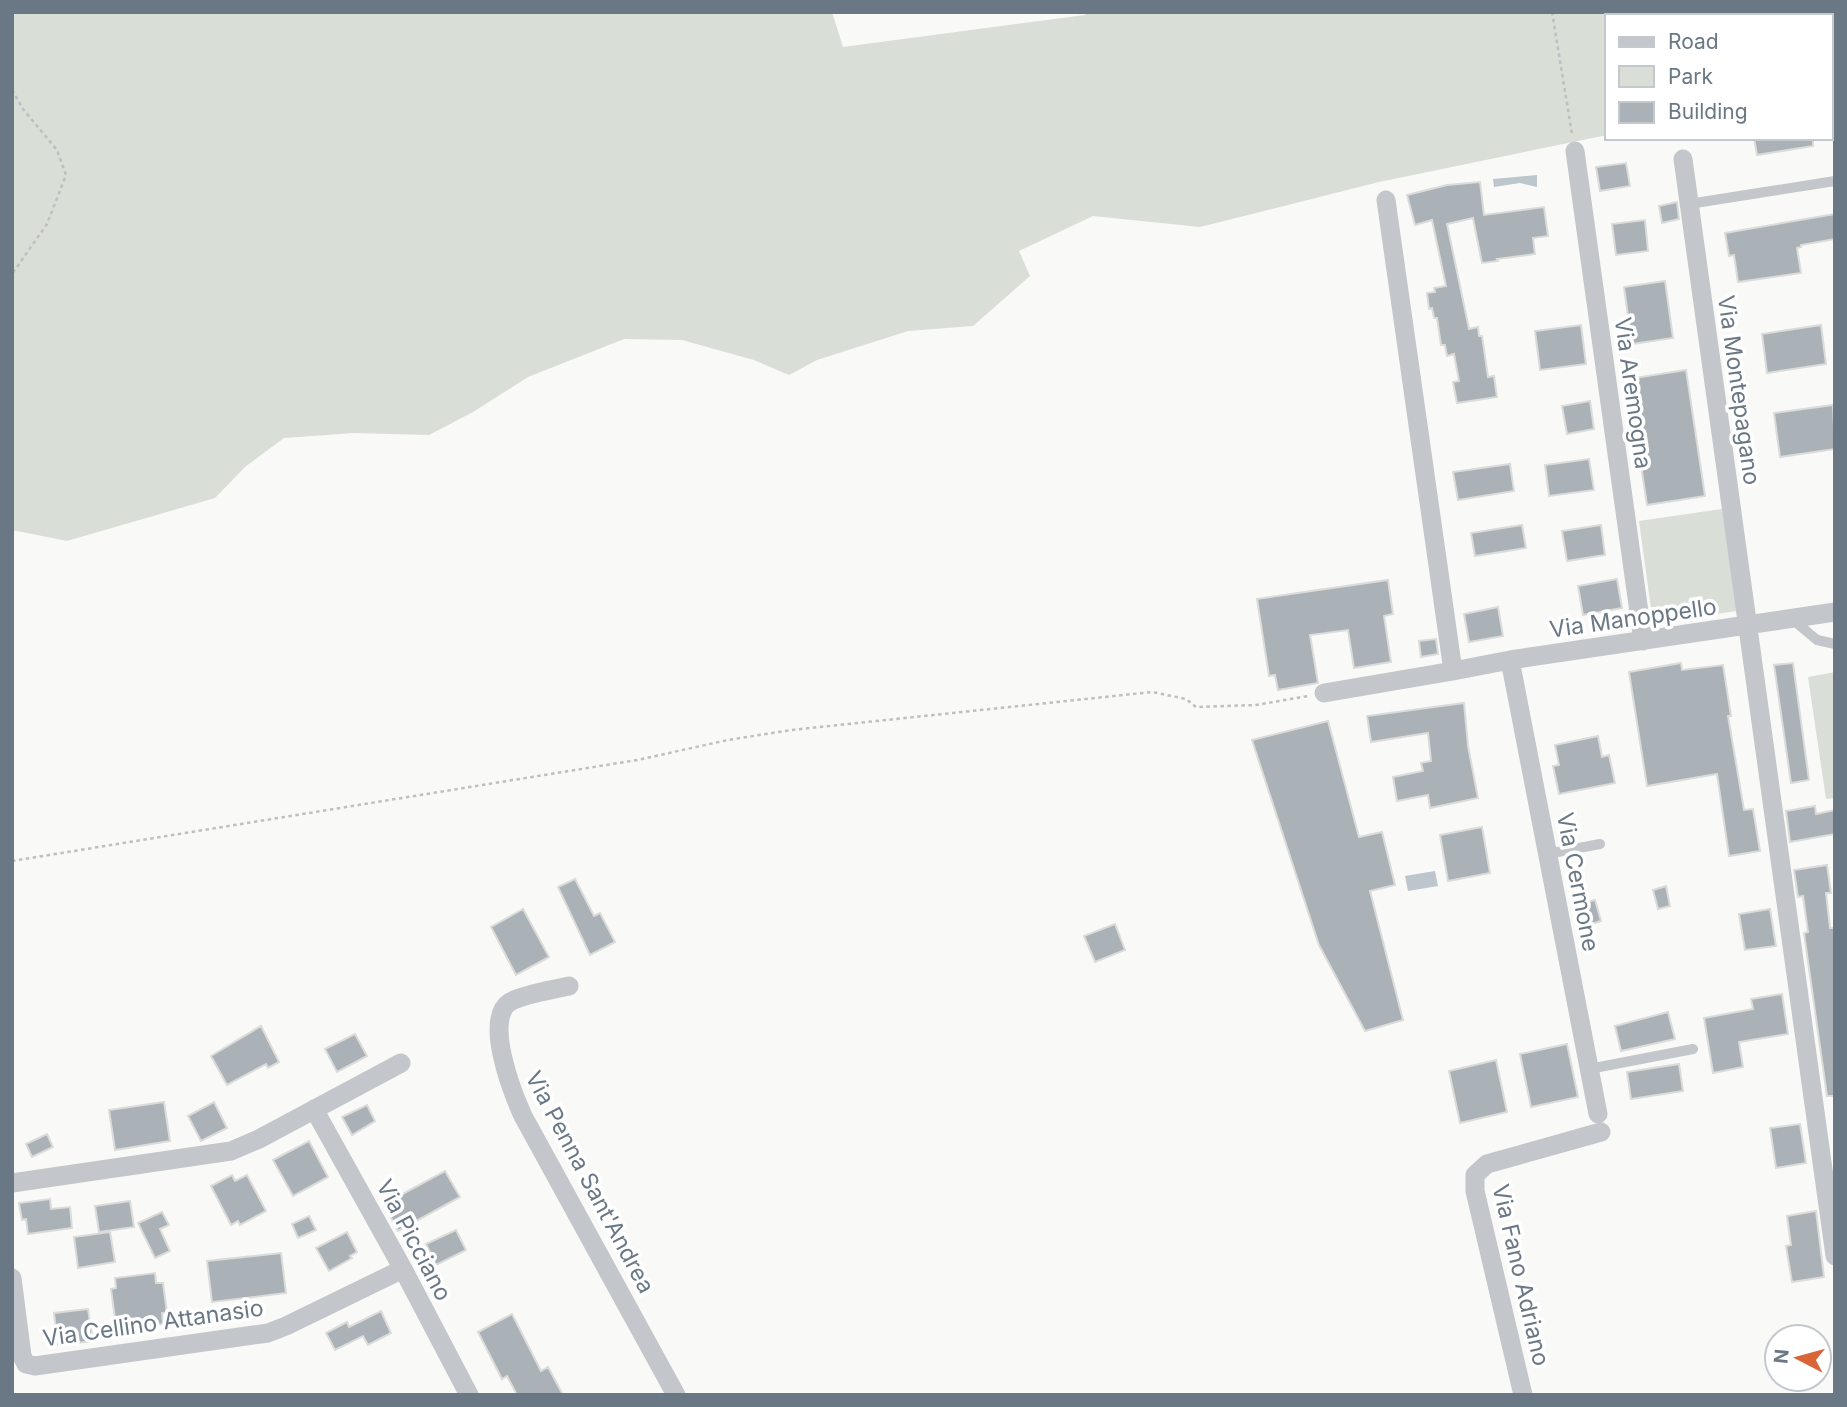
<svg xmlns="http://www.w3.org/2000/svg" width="1847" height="1407" viewBox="0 0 1847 1407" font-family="Inter,sans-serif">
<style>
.green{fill:#d9ded6}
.water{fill:#bdc6cc}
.building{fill:#aab1b7;stroke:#dbdbd9;stroke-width:2}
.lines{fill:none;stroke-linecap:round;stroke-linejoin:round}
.path{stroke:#bdbfc2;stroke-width:2.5;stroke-dasharray:3.5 3.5;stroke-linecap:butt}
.service{stroke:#c3c6ca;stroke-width:10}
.minor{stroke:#c3c6ca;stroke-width:19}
.labels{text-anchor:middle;stroke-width:7;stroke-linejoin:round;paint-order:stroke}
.street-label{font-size:23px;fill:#6a7886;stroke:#fff}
</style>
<rect width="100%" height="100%" fill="#f9f9f7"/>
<!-- green -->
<path class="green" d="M 12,12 L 832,12 L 843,47 L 1085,15 L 1085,12 L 1835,12 L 1835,69 L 1831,69 L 1831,16 L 1607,16 L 1607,135 L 1379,182 L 1200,227 L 1093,216 L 1019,251 L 1030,276 L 973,326 L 908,331 L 817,360 L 789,375 L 754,360 L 682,340 L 624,339 L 528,377 L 473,412 L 429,435 L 354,433 L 284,438 L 245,467 L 215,498 L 67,541 L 12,530 Z
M 1722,509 L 1737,611 L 1653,623 L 1639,521 Z
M 1835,672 L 1835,798 L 1826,799 L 1808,677 Z"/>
<!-- water -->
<path class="water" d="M 1537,175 L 1537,187 L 1520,183 L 1494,187 L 1493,179 Z
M 1435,871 L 1438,886 L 1408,891 L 1405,876 Z"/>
<!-- building -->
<path class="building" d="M 1754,138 L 1813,138 L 1813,146 L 1757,155 Z
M 1626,163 L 1630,186 L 1600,191 L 1596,167 Z
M 1480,182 L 1484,215 L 1544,207 L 1548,236 L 1533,238 L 1535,254 L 1497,259 L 1498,261 L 1482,263 L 1473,218 L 1447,224 L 1469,329 L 1478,327 L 1479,336 L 1482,336 L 1488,377 L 1494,376 L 1497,397 L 1457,403 L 1453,382 L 1459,381 L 1454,354 L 1447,356 L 1445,345 L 1441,345 L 1437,318 L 1434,318 L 1432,308 L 1429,309 L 1427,293 L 1435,292 L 1434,288 L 1446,286 L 1432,220 L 1415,225 L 1407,195 L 1447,185 Z
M 1677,202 L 1679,219 L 1662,223 L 1659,206 Z
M 1835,214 L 1835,239 L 1801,245 L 1801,247 L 1797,248 L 1801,273 L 1738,282 L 1734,255 L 1729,256 L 1725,233 Z
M 1645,220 L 1648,251 L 1616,255 L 1612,224 Z
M 1665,281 L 1673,338 L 1632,344 L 1624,287 Z
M 1581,325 L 1586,364 L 1540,370 L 1535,331 Z
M 1821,325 L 1826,364 L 1767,373 L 1762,334 Z
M 1686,370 L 1705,496 L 1647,505 L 1628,379 Z
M 1590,401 L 1594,429 L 1567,434 L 1562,406 Z
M 1833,405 L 1835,449 L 1780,457 L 1774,413 Z
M 1589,459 L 1594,490 L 1549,496 L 1545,465 Z
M 1510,464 L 1514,491 L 1458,500 L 1453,472 Z
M 1522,525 L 1526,548 L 1475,556 L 1471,533 Z
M 1601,525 L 1605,555 L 1567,561 L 1562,531 Z
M 1617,579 L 1622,608 L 1583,615 L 1578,586 Z
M 1388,580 L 1393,614 L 1384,616 L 1391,662 L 1354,668 L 1348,630 L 1310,635 L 1318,683 L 1278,690 L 1275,675 L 1269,676 L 1257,599 Z
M 1498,607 L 1503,636 L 1469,642 L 1464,614 Z
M 1436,639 L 1438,654 L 1421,657 L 1419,641 Z
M 1681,663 L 1682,670 L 1723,665 L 1731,716 L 1728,716 L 1744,810 L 1753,809 L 1760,851 L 1729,856 L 1717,774 L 1647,786 L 1629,672 Z
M 1793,663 L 1809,780 L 1791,783 L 1774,665 Z
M 1464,703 L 1468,746 L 1478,798 L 1430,808 L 1428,795 L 1397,801 L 1393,777 L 1423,771 L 1421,763 L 1431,761 L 1428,733 L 1371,742 L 1367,716 Z
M 1328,721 L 1359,837 L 1382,832 L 1395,885 L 1370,891 L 1403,1020 L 1365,1031 L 1319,945 L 1252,740 Z
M 1598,736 L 1602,757 L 1609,755 L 1615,783 L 1559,794 L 1553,766 L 1559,765 L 1555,745 Z
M 1815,806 L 1816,814 L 1835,810 L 1835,834 L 1790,842 L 1786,811 Z
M 1482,827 L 1490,873 L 1448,881 L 1440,835 Z
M 1827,865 L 1831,893 L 1826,893 L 1830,928 L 1834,928 L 1835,936 L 1835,1096 L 1827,1096 L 1804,933 L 1808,932 L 1803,896 L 1798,897 L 1794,870 Z
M 575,879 L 594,916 L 600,913 L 615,942 L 590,955 L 558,887 Z
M 1666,886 L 1670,906 L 1658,909 L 1653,890 Z
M 1595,900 L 1601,921 L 1588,925 L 1583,903 Z
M 523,909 L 549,957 L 516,975 L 491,927 Z
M 1770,909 L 1776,946 L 1745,950 L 1739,914 Z
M 1115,924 L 1125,950 L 1095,962 L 1084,936 Z
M 1782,994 L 1788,1034 L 1739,1042 L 1743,1067 L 1713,1073 L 1704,1018 L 1753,1009 L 1751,999 Z
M 1668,1012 L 1675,1039 L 1621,1051 L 1615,1026 Z
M 261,1026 L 279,1062 L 268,1068 L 266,1064 L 227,1085 L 211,1056 Z
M 355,1034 L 367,1056 L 337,1072 L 325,1049 Z
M 1567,1044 L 1578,1097 L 1531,1107 L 1520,1054 Z
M 1496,1060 L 1507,1112 L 1460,1123 L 1449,1071 Z
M 1679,1064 L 1683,1091 L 1631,1099 L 1627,1072 Z
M 164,1102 L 170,1141 L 115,1150 L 109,1110 Z
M 214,1102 L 227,1128 L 201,1141 L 188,1116 Z
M 367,1105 L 375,1121 L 352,1135 L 342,1117 Z
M 1800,1124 L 1806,1163 L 1776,1168 L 1770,1128 Z
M 47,1134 L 53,1147 L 32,1157 L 26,1144 Z
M 309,1141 L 328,1177 L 293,1196 L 273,1160 Z
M 445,1171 L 460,1197 L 398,1231 L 384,1204 Z
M 232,1175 L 235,1181 L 247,1175 L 266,1211 L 240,1225 L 238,1221 L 231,1225 L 211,1186 Z
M 50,1199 L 51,1209 L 70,1207 L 72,1228 L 28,1234 L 26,1219 L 22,1220 L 19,1203 Z
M 130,1201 L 134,1227 L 99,1232 L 95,1206 Z
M 1816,1211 L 1824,1277 L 1792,1282 L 1786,1246 L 1791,1245 L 1787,1216 Z
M 162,1212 L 169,1225 L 160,1229 L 170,1251 L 155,1258 L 138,1223 Z
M 309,1216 L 316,1230 L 298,1238 L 292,1224 Z
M 456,1230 L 466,1250 L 436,1265 L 426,1244 Z
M 110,1232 L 115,1262 L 78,1268 L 74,1237 Z
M 347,1232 L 357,1252 L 350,1256 L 352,1258 L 329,1271 L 316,1248 Z
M 281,1253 L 286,1293 L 212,1302 L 207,1261 Z
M 155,1273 L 156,1283 L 163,1283 L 167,1313 L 162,1313 L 163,1324 L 122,1330 L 120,1318 L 115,1319 L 111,1289 L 116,1288 L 115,1278 Z
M 88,1309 L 93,1341 L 58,1345 L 54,1313 Z
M 381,1311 L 391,1333 L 368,1345 L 363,1336 L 335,1350 L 326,1333 L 347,1322 L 349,1327 Z
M 512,1314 L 541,1371 L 548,1367 L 563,1395 L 517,1395 L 507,1376 L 502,1379 L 478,1332 Z"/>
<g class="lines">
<!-- path -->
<path class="path" d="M 1552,12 L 1572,134
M 12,90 L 23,109 L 57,150 L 66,175 L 47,224 L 12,274
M 12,861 L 637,760 L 728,740 L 791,730 L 1152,692 L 1186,699 L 1196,707 L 1256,705 L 1308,696"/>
<!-- service -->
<path class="service" d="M 1689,204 L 1835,181
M 1792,619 L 1817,640 L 1835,644
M 1547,854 L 1600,844
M 1589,1069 L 1693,1049"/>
<!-- minor -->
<path class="minor" d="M 1575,151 L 1643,641
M 1683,159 L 1835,1256
M 1386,200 L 1453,671 L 1510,660 L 1835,612
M 1510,660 L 1598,1114
M 1324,693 L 1453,671
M 569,986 C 552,990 524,994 510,1002 C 483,1019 513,1094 523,1116 L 676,1395
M 314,1109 L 403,1269 L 469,1395
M 12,1183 L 231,1151 L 259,1139 L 401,1063
M 12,1278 L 22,1356 L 26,1364 L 35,1366 L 268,1333 L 286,1326 L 403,1269
M 1523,1395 L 1475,1191 L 1475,1175 L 1487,1164 L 1601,1132"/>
</g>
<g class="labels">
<!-- street labels -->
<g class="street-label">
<text transform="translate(1739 390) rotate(82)" y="8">Via Montepagano</text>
<text transform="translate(1633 393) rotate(82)" y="8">Via Aremogna</text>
<text transform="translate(1633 618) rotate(-8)" y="8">Via Manoppello</text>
<text transform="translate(1578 882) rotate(79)" y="8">Via Cermone</text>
<text transform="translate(590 1182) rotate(62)" y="8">Via Penna Sant'Andrea</text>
<text transform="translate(414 1240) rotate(62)" y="8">Via Picciano</text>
<text transform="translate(1521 1275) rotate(77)" y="8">Via Fano Adriano</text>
<text transform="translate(153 1323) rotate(-8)" y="8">Via Cellino Attanasio</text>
</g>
</g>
<!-- border -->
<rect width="1847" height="1407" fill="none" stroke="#6a7886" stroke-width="28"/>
<!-- legend -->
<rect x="1605" y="14" width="228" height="126" fill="#ffffff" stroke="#c3c9cf" stroke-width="2"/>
<rect x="1619" y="37" width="35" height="10" fill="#c3c6ca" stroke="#c3c9cf" stroke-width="2"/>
<text x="1668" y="49" font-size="21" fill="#6a7886">Road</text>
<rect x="1619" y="66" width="35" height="21" fill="#d9ded6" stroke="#c3c9cf" stroke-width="2"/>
<text x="1668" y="84" font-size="21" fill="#6a7886">Park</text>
<rect x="1619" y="102" width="35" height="21" fill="#aab1b7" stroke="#c3c9cf" stroke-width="2"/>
<text x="1668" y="119" font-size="21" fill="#6a7886">Building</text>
<!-- north arrow -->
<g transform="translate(1798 1358) rotate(276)"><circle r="33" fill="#ffffff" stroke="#c3c9cf" stroke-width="2"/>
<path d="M0-5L12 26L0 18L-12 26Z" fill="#d86438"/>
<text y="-10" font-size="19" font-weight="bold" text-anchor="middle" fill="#6a7886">N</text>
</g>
</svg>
